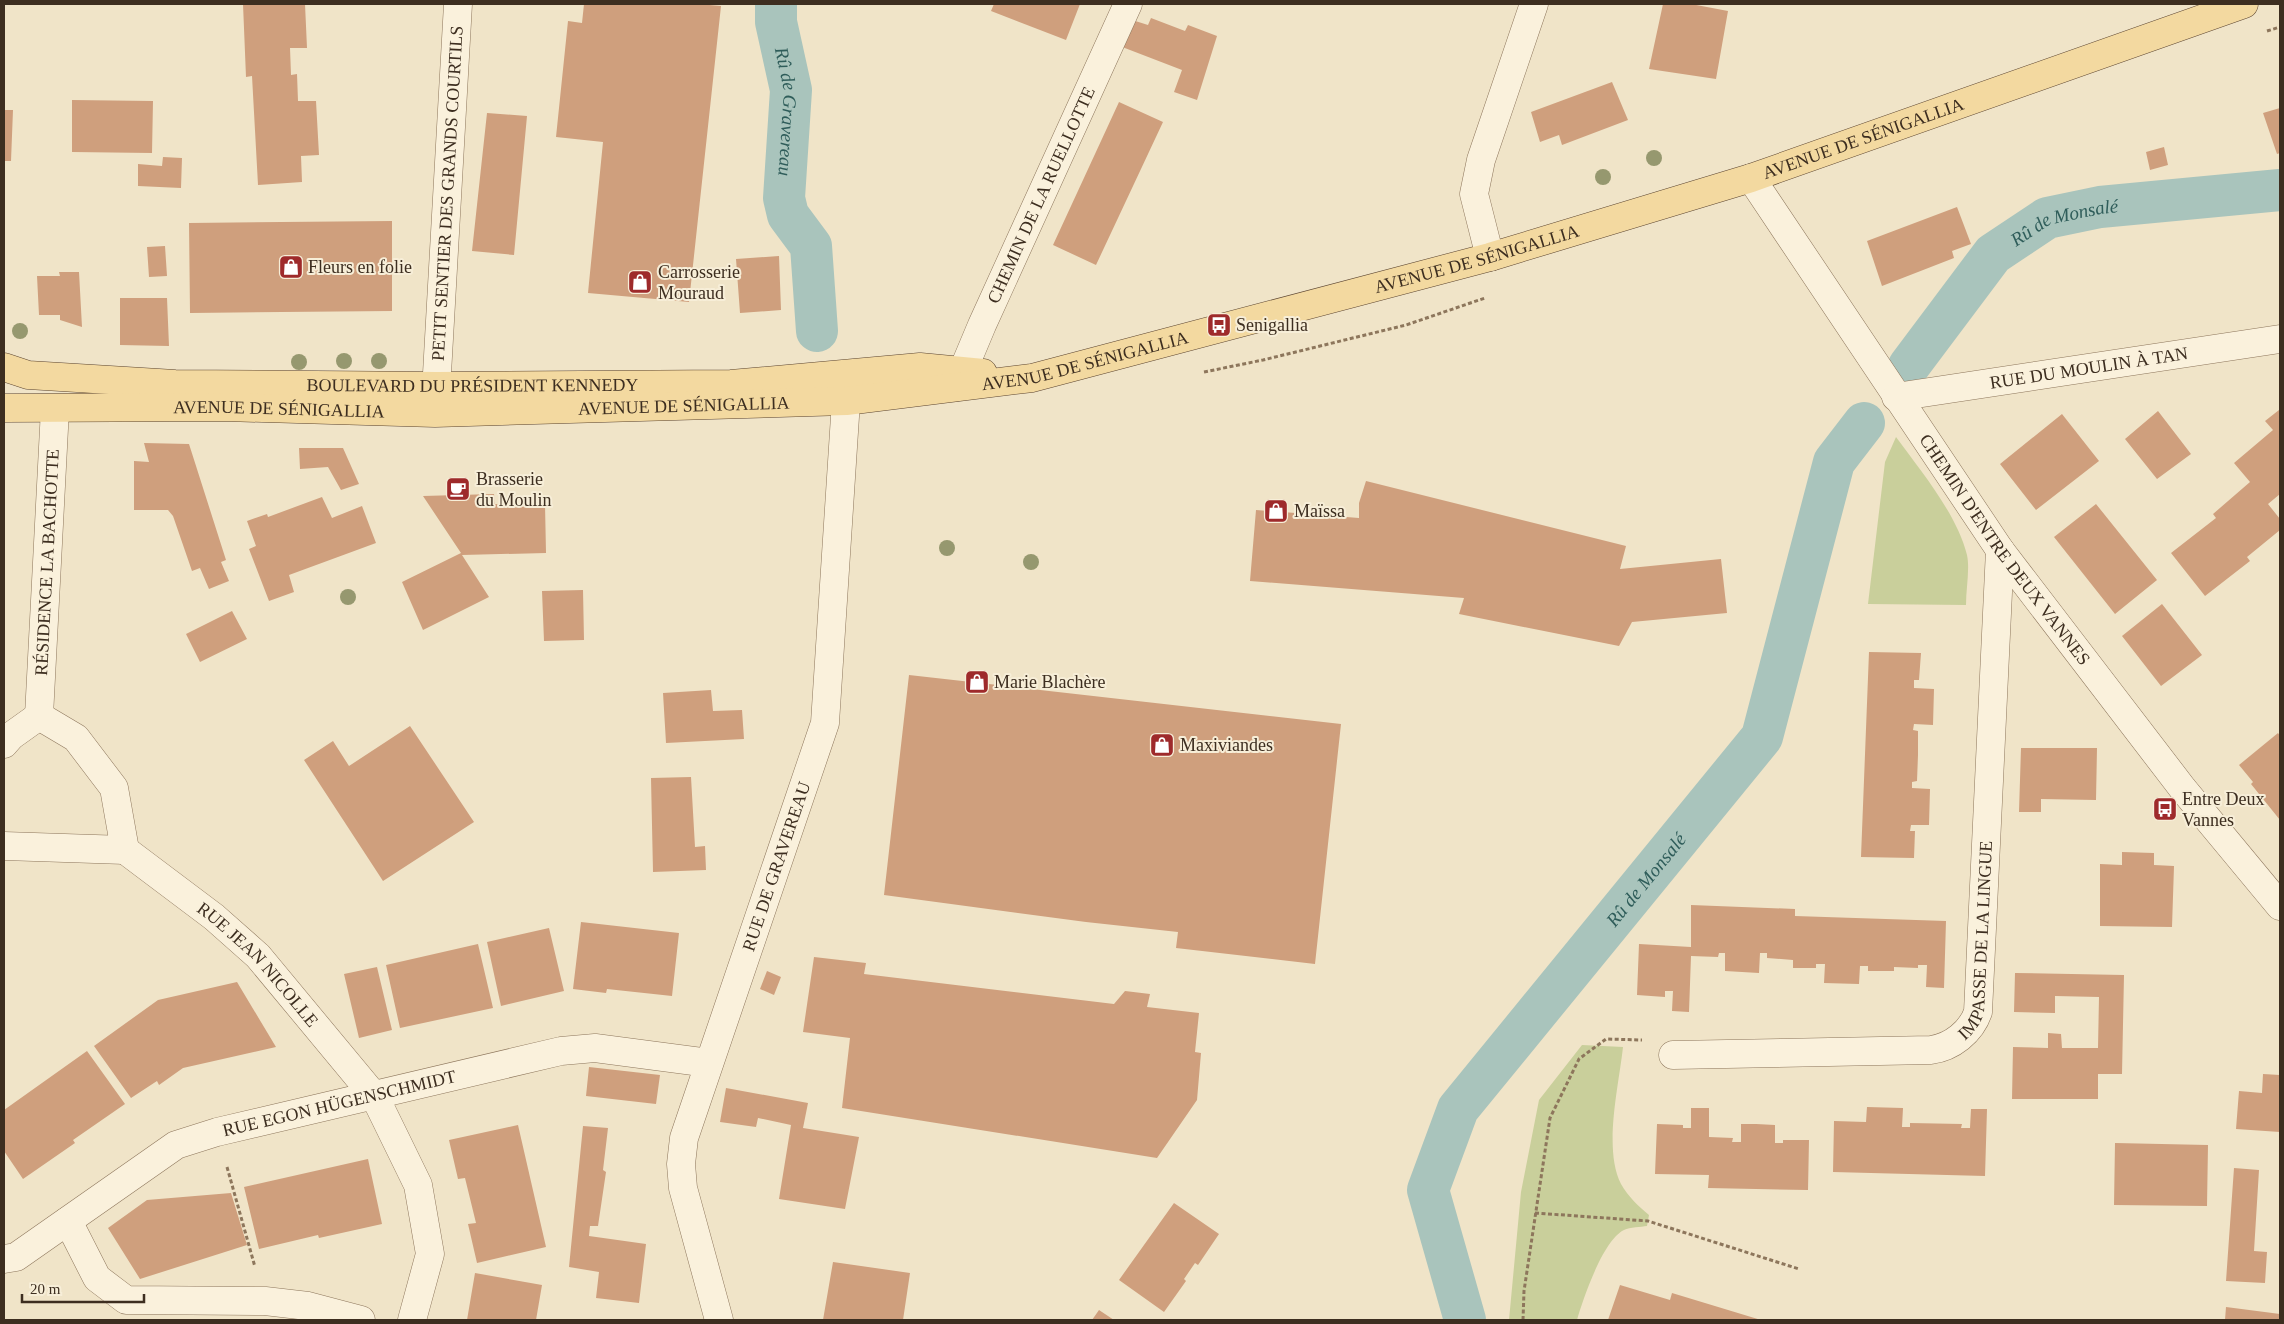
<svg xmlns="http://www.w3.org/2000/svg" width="2284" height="1324" viewBox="0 0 2284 1324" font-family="'Times New Roman',serif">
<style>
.green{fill:#c9cf9b}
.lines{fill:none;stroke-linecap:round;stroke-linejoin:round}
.canal{stroke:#a9c4bc;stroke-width:42}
.building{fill:#cf9f7d}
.minor-casing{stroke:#8d765c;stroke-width:29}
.major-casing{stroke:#5b4430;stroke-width:29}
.path{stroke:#8d765c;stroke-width:3;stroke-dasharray:4 2.5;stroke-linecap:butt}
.minor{stroke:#faf1dc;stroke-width:28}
.major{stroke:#f3d9a0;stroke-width:28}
.tree{fill:#96986f}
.labels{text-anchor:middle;stroke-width:4;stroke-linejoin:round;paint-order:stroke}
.street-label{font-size:18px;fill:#3d2e20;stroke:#f7eed8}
.poi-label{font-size:18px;fill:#3d2e20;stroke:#f7eed8;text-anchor:start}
.water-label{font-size:19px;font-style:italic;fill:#2f5d5a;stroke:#f7eed8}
</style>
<rect width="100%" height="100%" fill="#f0e4c8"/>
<!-- green -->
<path class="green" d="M 1896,437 C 1920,470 1957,514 1967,555 C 1970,569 1966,589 1966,605 L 1868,604 L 1885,462 Z
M 1582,1045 L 1623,1047 C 1619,1085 1603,1149 1621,1184 C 1628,1196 1638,1206 1649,1215 L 1647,1226 C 1641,1227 1630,1227 1624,1230 C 1603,1240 1583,1299 1577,1320 L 1509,1320 L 1521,1192 L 1539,1100 Z"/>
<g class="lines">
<!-- canal -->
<g class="canal">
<path id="s1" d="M 776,4 L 776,22 L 791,90 L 784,198 L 788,215 L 811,246 L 817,331"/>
<path id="s2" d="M 1909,366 L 1993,254 L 2047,218 L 2100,207 L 2280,190"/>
<path id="s3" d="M 1465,1320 L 1428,1190 L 1458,1109 L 1762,737 L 1834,462 L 1864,423"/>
</g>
</g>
<!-- building -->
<path class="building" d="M 243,4 L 305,4 L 307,48 L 290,48 L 291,75 L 297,74 L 298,101 L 316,101 L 319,155 L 301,156 L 302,182 L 258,185 L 252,76 L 246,77 Z
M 584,4 L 698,4 L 721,6 L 689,302 L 588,293 L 603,142 L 556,137 L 568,21 L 582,23 Z
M 994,4 L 1080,4 L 1066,40 L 991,11 Z
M 1663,4 L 1691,4 L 1728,11 L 1716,79 L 1649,69 Z
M 1151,18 L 1185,31 L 1188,25 L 1217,36 L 1197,100 L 1174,92 L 1182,70 L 1117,45 L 1129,19 L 1148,25 Z
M 1612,82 L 1628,120 L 1562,145 L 1559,135 L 1540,142 L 1531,112 Z
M 72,100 L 153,101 L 152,153 L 72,152 Z
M 1119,102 L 1163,122 L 1096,265 L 1053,245 Z
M 2280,108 L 2280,153 L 2277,154 L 2263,113 Z
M 4,110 L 13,110 L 11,161 L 4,161 Z
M 487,113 L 527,116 L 514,255 L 472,251 Z
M 2164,147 L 2168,165 L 2150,170 L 2146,152 Z
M 163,157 L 182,158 L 181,188 L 138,186 L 138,164 L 162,166 Z
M 1957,207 L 1971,244 L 1952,251 L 1954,258 L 1882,286 L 1867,241 Z
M 392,221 L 392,311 L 190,313 L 189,223 Z
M 165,246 L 167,276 L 149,277 L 147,247 Z
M 779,256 L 781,310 L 740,313 L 736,259 Z
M 59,272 L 79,272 L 82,327 L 60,320 L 60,315 L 39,315 L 37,276 L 60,276 Z
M 120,298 L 167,298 L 169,346 L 120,345 Z
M 2279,410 L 2280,494 L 2268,504 L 2280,519 L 2280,530 L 2247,557 L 2250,561 L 2205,596 L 2171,553 L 2216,518 L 2213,514 L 2250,482 L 2234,463 L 2273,430 L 2265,421 Z
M 2158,411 L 2191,454 L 2157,479 L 2125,439 Z
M 2062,414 L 2099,461 L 2036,510 L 2000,464 Z
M 144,443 L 189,444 L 226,560 L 221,562 L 229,581 L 209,589 L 200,568 L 192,571 L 173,516 L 168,510 L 134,510 L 134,461 L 149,462 Z
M 299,448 L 343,448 L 359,484 L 341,490 L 328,467 L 300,469 Z
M 1366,481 L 1626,546 L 1620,569 L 1721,559 L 1727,613 L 1632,622 L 1619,646 L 1459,614 L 1464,598 L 1250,581 L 1256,510 L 1359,518 L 1359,503 Z
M 494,494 L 495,504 L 545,504 L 546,553 L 462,555 L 489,597 L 423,630 L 402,582 L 461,553 L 423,496 Z
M 322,497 L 332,518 L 362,506 L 376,543 L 289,575 L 294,592 L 269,601 L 249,549 L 256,546 L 247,521 L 267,514 L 268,517 Z
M 2096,504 L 2157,580 L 2115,614 L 2054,537 Z
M 583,590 L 584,640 L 544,641 L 542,591 Z
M 2162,604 L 2202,655 L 2161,686 L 2122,636 Z
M 232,611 L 247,639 L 200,662 L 186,634 Z
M 1869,652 L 1921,653 L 1919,680 L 1914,680 L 1914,688 L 1934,689 L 1933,725 L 1914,724 L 1913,730 L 1918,731 L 1918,755 L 1917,781 L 1912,782 L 1912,788 L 1930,789 L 1929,825 L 1911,825 L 1910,831 L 1915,831 L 1914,858 L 1861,857 Z
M 909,675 L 1341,724 L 1315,964 L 1176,948 L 1178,932 L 1086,922 L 884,895 Z
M 711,690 L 713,711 L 742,710 L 744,739 L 666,743 L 663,693 Z
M 410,726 L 474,822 L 383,881 L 304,760 L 333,741 L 349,766 Z
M 2278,733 L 2280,736 L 2280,820 L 2251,784 L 2253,782 L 2239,765 Z
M 2021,748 L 2097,748 L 2096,800 L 2041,799 L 2041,812 L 2019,812 Z
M 691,777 L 695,847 L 705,846 L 706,870 L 653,872 L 651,778 Z
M 2122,852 L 2154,853 L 2154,865 L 2174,866 L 2172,927 L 2100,926 L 2100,864 L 2122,865 Z
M 1691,905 L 1795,909 L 1795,916 L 1946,921 L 1944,988 L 1926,987 L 1927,965 L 1918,965 L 1918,968 L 1894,967 L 1894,971 L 1868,971 L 1868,966 L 1860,966 L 1859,984 L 1824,983 L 1825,964 L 1816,964 L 1816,968 L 1793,968 L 1793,960 L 1767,958 L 1767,953 L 1760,953 L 1759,973 L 1725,971 L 1725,953 L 1719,953 L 1718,957 L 1691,956 L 1689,1012 L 1672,1011 L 1673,991 L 1665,991 L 1665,997 L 1637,995 L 1639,944 L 1691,947 Z
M 581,922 L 679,933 L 672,996 L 607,989 L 606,993 L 573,989 Z
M 549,928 L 564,991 L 501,1006 L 487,942 Z
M 478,944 L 493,1008 L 400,1028 L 386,965 Z
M 814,957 L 866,963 L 864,974 L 1114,1004 L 1125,991 L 1150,994 L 1147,1007 L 1199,1013 L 1195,1052 L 1201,1053 L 1197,1100 L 1157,1158 L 842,1108 L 850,1038 L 803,1032 Z
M 377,967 L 392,1030 L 359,1038 L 344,974 Z
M 767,971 L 781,977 L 774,995 L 760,989 Z
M 2015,973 L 2124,975 L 2122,1074 L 2098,1074 L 2098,1099 L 2012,1099 L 2013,1047 L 2048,1048 L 2048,1033 L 2061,1034 L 2062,1048 L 2098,1048 L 2099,997 L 2055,996 L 2055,1013 L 2014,1012 Z
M 237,982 L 276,1047 L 183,1068 L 159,1085 L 157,1081 L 131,1098 L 94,1046 L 158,1000 Z
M 87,1051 L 125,1104 L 73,1140 L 75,1143 L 23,1179 L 4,1151 L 4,1110 Z
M 589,1067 L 660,1075 L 656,1104 L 586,1096 Z
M 2263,1074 L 2280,1075 L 2280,1132 L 2236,1129 L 2239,1091 L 2262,1093 Z
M 726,1088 L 808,1103 L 803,1128 L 859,1137 L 845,1209 L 779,1199 L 791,1125 L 758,1118 L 756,1127 L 720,1122 Z
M 1867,1107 L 1903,1108 L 1902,1127 L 1910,1127 L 1910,1123 L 1962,1124 L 1961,1128 L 1970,1128 L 1971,1109 L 1987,1109 L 1985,1176 L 1833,1172 L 1834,1121 L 1866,1122 Z
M 1691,1108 L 1709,1108 L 1709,1137 L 1733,1138 L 1732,1142 L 1741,1142 L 1741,1124 L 1756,1124 L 1775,1125 L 1775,1143 L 1783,1143 L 1783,1140 L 1809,1140 L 1808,1190 L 1708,1188 L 1709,1175 L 1655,1174 L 1657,1124 L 1683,1125 L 1683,1128 L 1691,1128 Z
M 518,1125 L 546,1247 L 477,1263 L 468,1224 L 476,1223 L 465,1178 L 458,1179 L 449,1140 Z
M 583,1126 L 608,1128 L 603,1170 L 606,1172 L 598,1226 L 590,1226 L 589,1236 L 646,1244 L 639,1303 L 596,1298 L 599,1272 L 569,1267 Z
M 2115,1143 L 2208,1145 L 2207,1206 L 2114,1205 Z
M 368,1159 L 382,1224 L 319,1238 L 318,1235 L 259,1249 L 244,1187 Z
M 2234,1168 L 2259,1170 L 2254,1251 L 2267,1252 L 2265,1283 L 2226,1281 Z
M 231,1193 L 247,1245 L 140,1279 L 108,1228 L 147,1200 Z
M 1174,1203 L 1219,1234 L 1198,1265 L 1195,1263 L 1184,1279 L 1186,1281 L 1164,1312 L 1119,1280 Z
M 833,1262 L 910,1273 L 903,1320 L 823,1320 Z
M 475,1273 L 542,1285 L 536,1320 L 467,1320 Z
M 1620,1285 L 1670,1300 L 1672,1293 L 1761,1320 L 1608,1320 Z
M 2226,1307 L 2280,1314 L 2280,1320 L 2225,1320 Z
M 1099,1310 L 1114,1320 L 1092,1320 Z"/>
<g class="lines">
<defs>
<g id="minor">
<path id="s4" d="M 1751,178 L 2000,550 L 2183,789 L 2280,906"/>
<path d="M 1490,257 L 1474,194 L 1481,160 L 1534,4"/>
<path id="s5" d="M 956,387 L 982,325 L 1128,4"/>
<path id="s6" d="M 1896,397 L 2280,339"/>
<path id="s7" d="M 435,409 L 458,4"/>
<path id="s8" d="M 39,716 L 55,409"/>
<path d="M 4,744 L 11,736 L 39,716"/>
<path d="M 4,846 L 125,850 L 114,788 L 76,738 L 39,716"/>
<path id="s9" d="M 125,850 L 214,917 L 258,956 L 375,1097 L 418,1185 L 430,1254 L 412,1320"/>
<path id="s10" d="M 1673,1055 L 1931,1050 C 1952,1047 1971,1032 1978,1012 L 2000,550"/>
<path d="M 68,1221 L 97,1278 L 126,1300 L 265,1301 L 308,1306 L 361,1320"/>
<path id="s11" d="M 4,1259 L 16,1257 L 176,1145 L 217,1132 L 561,1051 L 595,1048 L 709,1063"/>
<path id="s12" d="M 719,1320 L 683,1188 L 681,1164 L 684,1138 L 825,723 L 846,401"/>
</g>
<g id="major">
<path id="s13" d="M 4,367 L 28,375 L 175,384 L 437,386 L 731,384 L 920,367 L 983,373"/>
<path id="s14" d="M 4,408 L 225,407 L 435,413 L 846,401 L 1032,378 L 1490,257 L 1751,178 L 2244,4"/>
</g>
</defs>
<!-- minor casing -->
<use href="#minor" class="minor-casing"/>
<!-- major casing -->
<use href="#major" class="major-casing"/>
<!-- path -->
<path class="path" d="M 2267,31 L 2280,27
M 1204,372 L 1263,360 L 1406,325 L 1485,298
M 227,1167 L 255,1267
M 1535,1213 L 1648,1221 L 1799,1269
M 1523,1320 L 1524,1291 L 1550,1118 L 1579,1059 L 1606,1039 L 1642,1040"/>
<!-- minor -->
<use href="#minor" class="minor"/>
<!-- major -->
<use href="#major" class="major"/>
</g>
<!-- trees -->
<g class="tree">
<circle cx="1654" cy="158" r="8"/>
<circle cx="1603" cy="177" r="8"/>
<circle cx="20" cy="331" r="8"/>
<circle cx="344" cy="361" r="8"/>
<circle cx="379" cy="361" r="8"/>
<circle cx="299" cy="362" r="8"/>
<circle cx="947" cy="548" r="8"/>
<circle cx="1031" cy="562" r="8"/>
<circle cx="348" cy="597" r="8"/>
</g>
<!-- icons -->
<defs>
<symbol id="shop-square" viewBox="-11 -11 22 22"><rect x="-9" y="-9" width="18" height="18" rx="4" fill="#9e2a2b" stroke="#f7eed8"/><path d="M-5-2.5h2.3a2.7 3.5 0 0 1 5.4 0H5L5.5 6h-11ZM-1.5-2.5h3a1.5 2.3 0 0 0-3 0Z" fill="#fff"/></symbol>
<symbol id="bus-square" viewBox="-11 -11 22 22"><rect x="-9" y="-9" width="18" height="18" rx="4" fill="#9e2a2b" stroke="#f7eed8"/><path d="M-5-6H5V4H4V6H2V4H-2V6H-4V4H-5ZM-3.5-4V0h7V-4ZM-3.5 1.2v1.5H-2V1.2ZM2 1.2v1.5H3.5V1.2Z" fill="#fff"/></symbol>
<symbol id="cafe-square" viewBox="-11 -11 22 22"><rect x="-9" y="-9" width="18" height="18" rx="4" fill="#9e2a2b" stroke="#f7eed8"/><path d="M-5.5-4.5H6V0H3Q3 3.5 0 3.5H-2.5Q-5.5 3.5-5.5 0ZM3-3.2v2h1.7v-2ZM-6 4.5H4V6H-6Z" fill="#fff"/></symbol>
</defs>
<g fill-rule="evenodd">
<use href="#shop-square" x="277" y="253" width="28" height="28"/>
<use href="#shop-square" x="626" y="268" width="28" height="28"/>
<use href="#bus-square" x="1205" y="311" width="28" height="28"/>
<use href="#cafe-square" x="444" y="475" width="28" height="28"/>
<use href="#shop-square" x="1262" y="497" width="28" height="28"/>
<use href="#shop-square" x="963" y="668" width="28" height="28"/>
<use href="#shop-square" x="1148" y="731" width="28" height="28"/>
<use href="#bus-square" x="2151" y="795" width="28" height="28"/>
</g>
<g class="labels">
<!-- street labels -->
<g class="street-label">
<text dy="6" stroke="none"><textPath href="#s14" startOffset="1895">AVENUE DE SÉNIGALLIA</textPath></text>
<text dy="6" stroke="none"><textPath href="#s7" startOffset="216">PETIT SENTIER DES GRANDS COURTILS</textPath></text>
<text dy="6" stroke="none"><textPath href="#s5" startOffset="210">CHEMIN DE LA RUELLOTTE</textPath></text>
<text dy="6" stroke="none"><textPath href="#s14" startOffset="1490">AVENUE DE SÉNIGALLIA</textPath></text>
<text dy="6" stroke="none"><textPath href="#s14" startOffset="1085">AVENUE DE SÉNIGALLIA</textPath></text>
<text dy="6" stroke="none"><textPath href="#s6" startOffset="195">RUE DU MOULIN À TAN</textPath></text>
<text dy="6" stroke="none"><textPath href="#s13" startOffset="470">BOULEVARD DU PRÉSIDENT KENNEDY</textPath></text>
<text dy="6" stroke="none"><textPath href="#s14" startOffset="680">AVENUE DE SÉNIGALLIA</textPath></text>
<text dy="6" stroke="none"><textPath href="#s14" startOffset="275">AVENUE DE SÉNIGALLIA</textPath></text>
<text dy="6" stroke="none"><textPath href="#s4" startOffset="450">CHEMIN D'ENTRE DEUX VANNES</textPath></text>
<text dy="6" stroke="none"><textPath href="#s8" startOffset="154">RÉSIDENCE LA BACHOTTE</textPath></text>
<text dy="6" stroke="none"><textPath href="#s12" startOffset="474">RUE DE GRAVEREAU</textPath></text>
<text dy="6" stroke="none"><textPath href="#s10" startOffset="392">IMPASSE DE LA LINGUE</textPath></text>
<text dy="6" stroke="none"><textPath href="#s9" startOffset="176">RUE JEAN NICOLLE</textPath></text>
<text dy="6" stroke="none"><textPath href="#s11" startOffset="376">RUE EGON HÜGENSCHMIDT</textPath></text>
</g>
<!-- poi labels -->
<g class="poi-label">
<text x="308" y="273">Fleurs en folie</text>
<text x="658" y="278">Carrosserie<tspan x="658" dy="21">Mouraud</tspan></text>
<text x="1236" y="331">Senigallia</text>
<text x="476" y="485">Brasserie<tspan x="476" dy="21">du Moulin</tspan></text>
<text x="1294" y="517">Maïssa</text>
<text x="994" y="688">Marie Blachère</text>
<text x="1180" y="751">Maxiviandes</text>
<text x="2182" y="805">Entre Deux<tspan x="2182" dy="21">Vannes</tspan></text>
</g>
<!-- water labels -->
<g class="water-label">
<text dy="7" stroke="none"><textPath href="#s1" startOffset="109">Rû de Gravereau</textPath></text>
<text dy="7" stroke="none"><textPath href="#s2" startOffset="220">Rû de Monsalé</textPath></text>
<text dy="7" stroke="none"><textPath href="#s3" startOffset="518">Rû de Monsalé</textPath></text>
</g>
</g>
<!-- border -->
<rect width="2284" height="1324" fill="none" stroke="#3d2e20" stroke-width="10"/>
<!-- scale -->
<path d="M22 1294v8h122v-8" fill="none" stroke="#3d2e20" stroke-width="2.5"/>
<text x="30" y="1294" font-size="15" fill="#3d2e20" stroke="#f7eed8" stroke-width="4" paint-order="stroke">20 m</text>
</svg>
